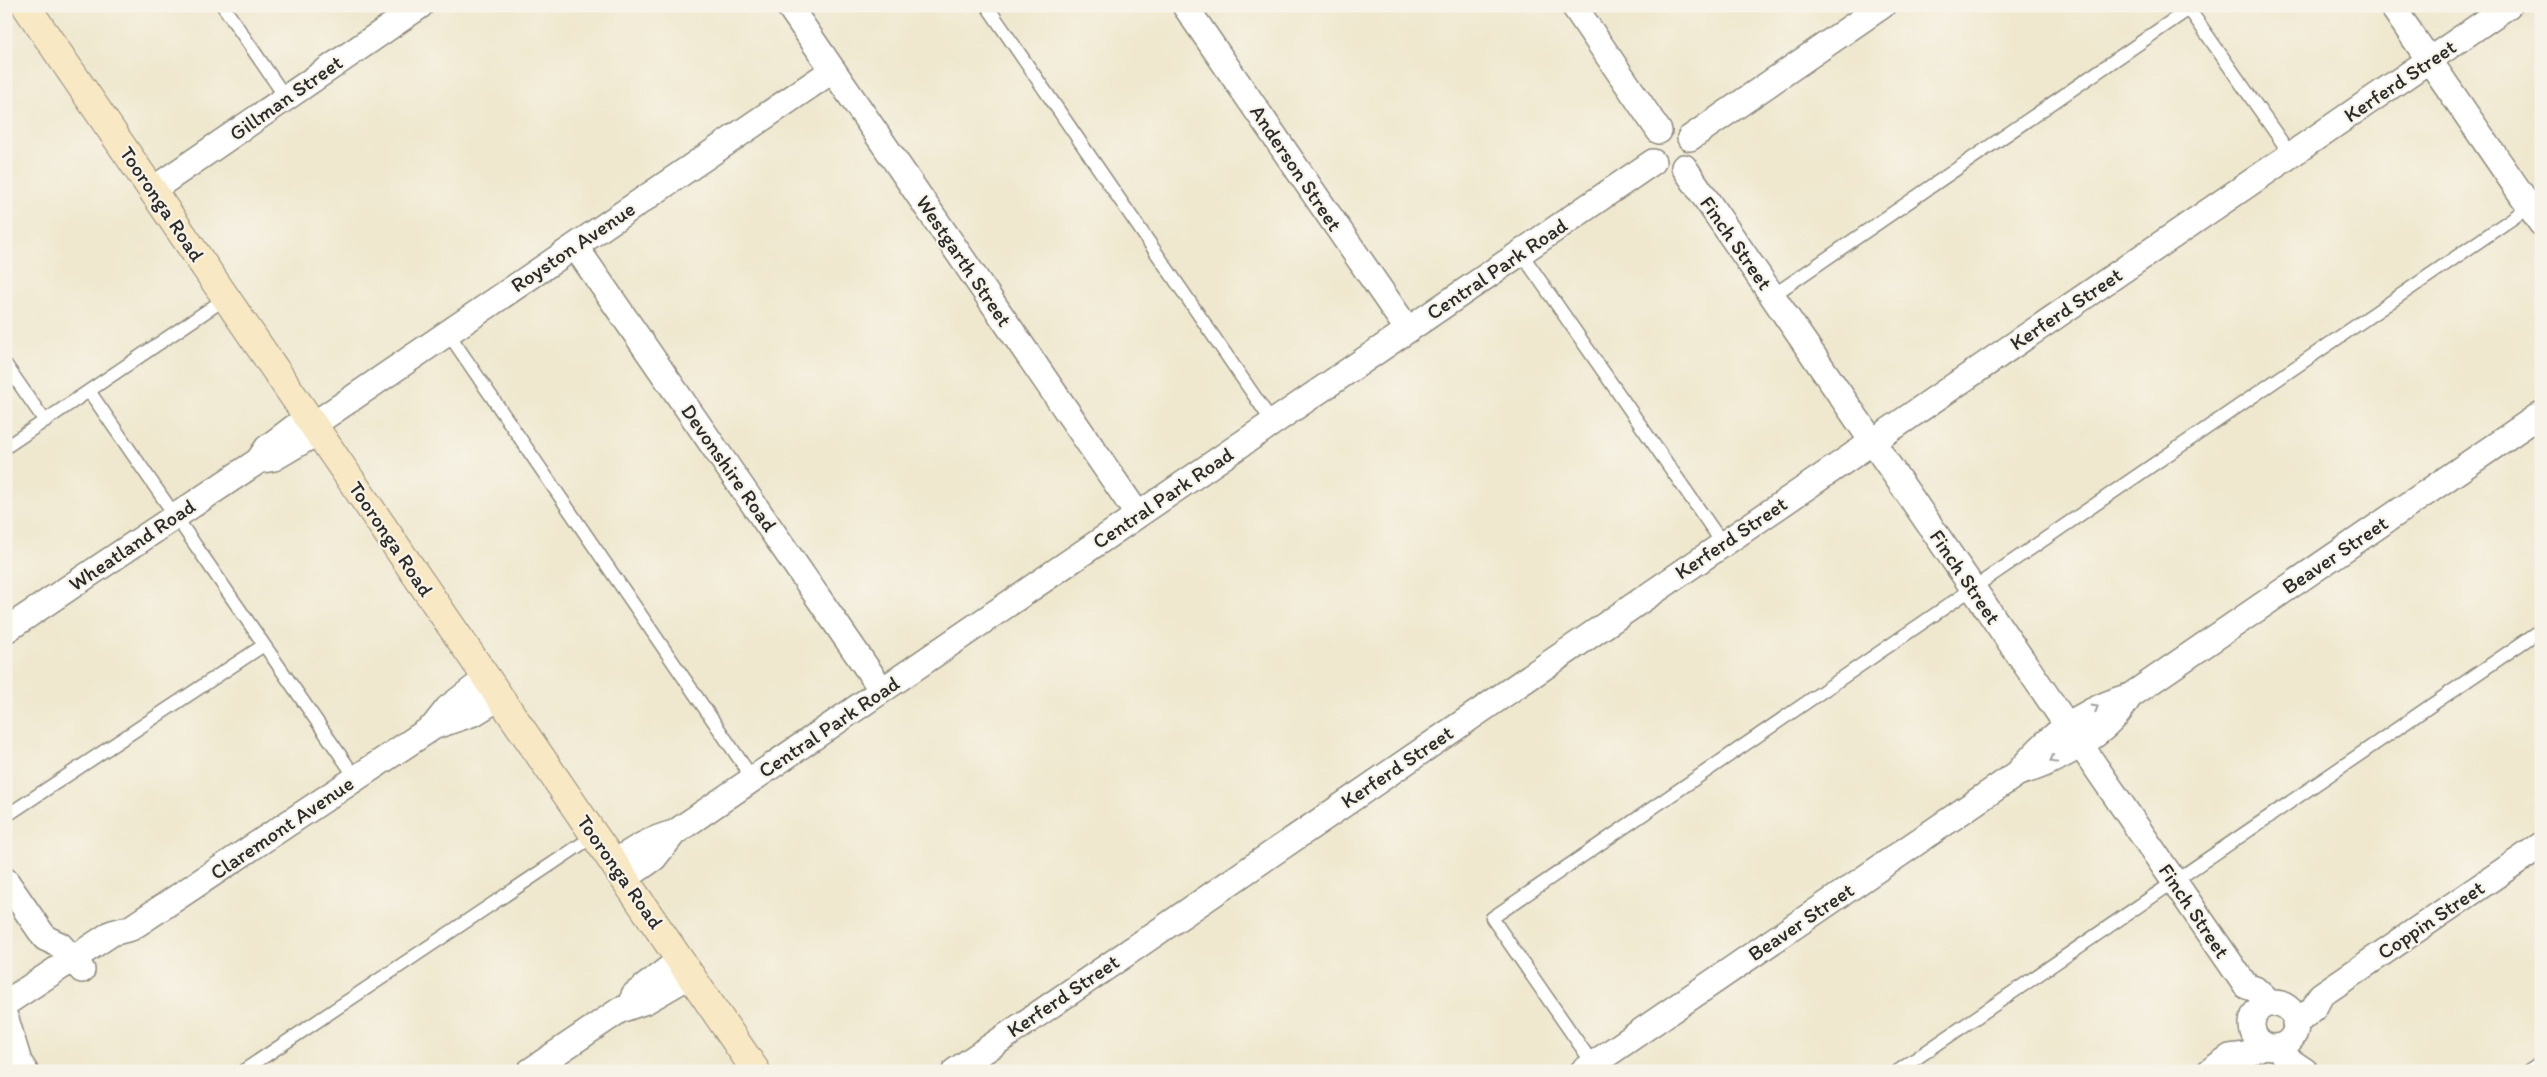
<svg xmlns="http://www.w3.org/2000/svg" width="2547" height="1077" viewBox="0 0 2547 1077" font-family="Itim,sans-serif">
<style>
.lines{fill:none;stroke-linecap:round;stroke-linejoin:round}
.lane-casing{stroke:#8d8a7d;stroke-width:15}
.street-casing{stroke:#8d8a7d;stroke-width:28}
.secondary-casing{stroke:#8d8a7d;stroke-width:30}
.lane{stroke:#fff;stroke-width:12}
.street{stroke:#fff;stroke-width:25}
.secondary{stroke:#f8e8c3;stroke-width:28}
.oneway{stroke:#a0a0a0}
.labels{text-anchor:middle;stroke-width:4.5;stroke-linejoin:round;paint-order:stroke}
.street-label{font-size:21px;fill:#2b2b2b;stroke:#f7f3e8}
</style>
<rect width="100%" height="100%" fill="#f7f3e8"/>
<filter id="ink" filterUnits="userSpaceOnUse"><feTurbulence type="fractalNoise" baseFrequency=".02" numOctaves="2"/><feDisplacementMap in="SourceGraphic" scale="10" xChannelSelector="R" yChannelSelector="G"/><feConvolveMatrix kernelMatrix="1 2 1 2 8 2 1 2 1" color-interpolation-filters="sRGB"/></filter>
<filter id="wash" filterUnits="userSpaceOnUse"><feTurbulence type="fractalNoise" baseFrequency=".0096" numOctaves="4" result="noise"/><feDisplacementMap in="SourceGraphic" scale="20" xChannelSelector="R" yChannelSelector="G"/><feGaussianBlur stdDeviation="1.12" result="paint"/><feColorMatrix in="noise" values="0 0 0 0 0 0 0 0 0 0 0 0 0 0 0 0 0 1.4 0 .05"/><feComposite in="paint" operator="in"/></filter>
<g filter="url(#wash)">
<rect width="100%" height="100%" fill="#efe8cf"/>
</g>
<g filter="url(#ink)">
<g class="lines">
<defs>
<path id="lane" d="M 223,6 L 286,98
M 987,6 L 1273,423
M 1521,253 L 1723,544
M 1772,296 L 2189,9 L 2291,155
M 448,333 L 753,779
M 6,365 L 45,421
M 89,391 L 356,778
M 6,447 L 226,298
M 6,816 L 264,645
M 1593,1064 L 1492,918 L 2529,207
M 243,1071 L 595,835
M 1898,1071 L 2541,630
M 2529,1071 L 2541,1063"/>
<path id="street" d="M 789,6 L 1138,515
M 1185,6 L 1408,330
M 1574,6 L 1659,131
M 2392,6 L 2541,223
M 1690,138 L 1882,6
M 1684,167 L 2246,986 L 2255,989 L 2271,1004
M 152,190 L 420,6
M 575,246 L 882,690
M 313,425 L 833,70
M 263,460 L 274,458 L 318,432
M 6,630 L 258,461 L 267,448 L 308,417
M 433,727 L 448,708 L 487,678
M 2018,773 C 2049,765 2092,742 2114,718 C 2120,712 2125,703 2130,696
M 614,863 C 633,850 650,839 674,833 L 1653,162
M 624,879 L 654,858 L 674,833
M 6,881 L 45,938 L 60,945 L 82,970
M 634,995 L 680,960
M 6,1003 L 112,933 L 131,928 L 433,727 L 474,713 L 500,697
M2252 1025a22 22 0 1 1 44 0a22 22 0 1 1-44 0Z
M 6,1019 L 19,1062 L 25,1071
M 2295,1024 L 2314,1008 L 2321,995 L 2541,845
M 2277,1047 L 2290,1061 L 2305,1071
M 530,1071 L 620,1010 L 646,1001 L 691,975
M 955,1071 L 2508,6
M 1583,1071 L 2018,773 C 2047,736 2085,709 2130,696 L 2541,414
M 2210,1071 L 2230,1057 L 2246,1055 L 2265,1045"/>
<path id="secondary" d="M 26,6 L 756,1071"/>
</defs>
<!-- lane casing -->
<use href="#lane" class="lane-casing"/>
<!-- street casing -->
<use href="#street" class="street-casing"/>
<!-- secondary casing -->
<use href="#secondary" class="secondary-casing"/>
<!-- lane -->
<use href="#lane" class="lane"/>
<!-- street -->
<use href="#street" class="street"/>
<!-- secondary -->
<use href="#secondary" class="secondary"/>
</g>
<!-- one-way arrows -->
<defs><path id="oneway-chevron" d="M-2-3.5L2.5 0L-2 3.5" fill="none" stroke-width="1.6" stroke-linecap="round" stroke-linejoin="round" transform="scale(1.25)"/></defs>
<g class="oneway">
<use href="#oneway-chevron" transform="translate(2095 708) rotate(-31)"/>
<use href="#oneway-chevron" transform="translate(2053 760) rotate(151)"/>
</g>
</g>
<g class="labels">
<!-- street labels -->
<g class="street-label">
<text transform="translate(2400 81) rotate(-34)" y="7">Kerferd Street</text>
<text transform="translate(286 98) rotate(-35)" y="7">Gillman Street</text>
<text transform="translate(1296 168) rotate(56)" y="7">Anderson Street</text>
<text transform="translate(162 204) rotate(56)" y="7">Tooronga Road</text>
<text transform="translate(1736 243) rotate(55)" y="7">Finch Street</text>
<text transform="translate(573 247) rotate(-34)" y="7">Royston Avenue</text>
<text transform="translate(964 261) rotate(56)" y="7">Westgarth Street</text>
<text transform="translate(1497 269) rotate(-34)" y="7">Central Park Road</text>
<text transform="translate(2066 309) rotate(-34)" y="7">Kerferd Street</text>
<text transform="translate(729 468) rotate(55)" y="7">Devonshire Road</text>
<text transform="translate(1163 498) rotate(-34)" y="7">Central Park Road</text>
<text transform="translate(1731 538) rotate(-34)" y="7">Kerferd Street</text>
<text transform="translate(391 539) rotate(56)" y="7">Tooronga Road</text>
<text transform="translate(132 545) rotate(-34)" y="7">Wheatland Road</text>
<text transform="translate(2335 555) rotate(-34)" y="7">Beaver Street</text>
<text transform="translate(1965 577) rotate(56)" y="7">Finch Street</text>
<text transform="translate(829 727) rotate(-34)" y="7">Central Park Road</text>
<text transform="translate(1397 767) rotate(-34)" y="7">Kerferd Street</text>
<text transform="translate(282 828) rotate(-34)" y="7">Claremont Avenue</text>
<text transform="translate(620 872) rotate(55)" y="7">Tooronga Road</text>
<text transform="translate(2194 911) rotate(56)" y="7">Finch Street</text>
<text transform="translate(2431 920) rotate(-34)" y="7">Coppin Street</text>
<text transform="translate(1801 922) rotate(-34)" y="7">Beaver Street</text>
<text transform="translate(1063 996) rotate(-34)" y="7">Kerferd Street</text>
</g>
</g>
<!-- margin -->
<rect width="2547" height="1077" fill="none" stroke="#f7f3e8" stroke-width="25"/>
</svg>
